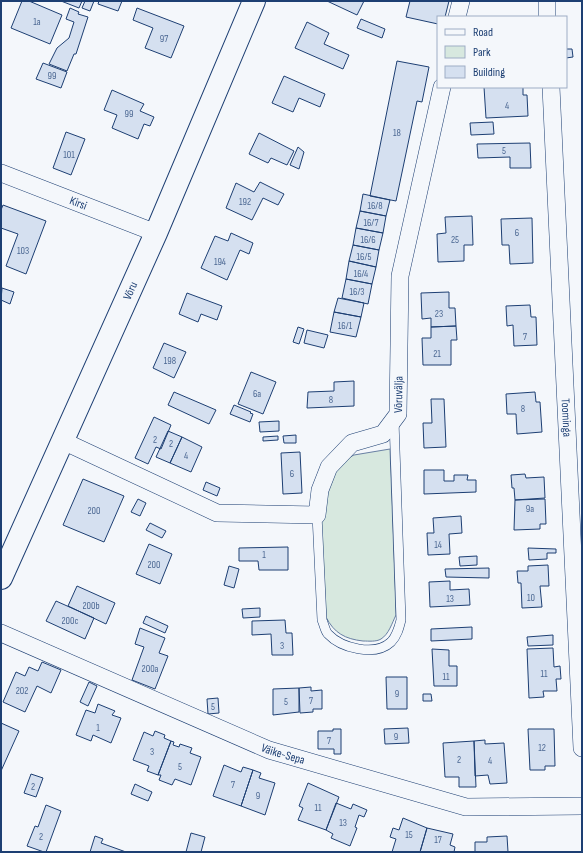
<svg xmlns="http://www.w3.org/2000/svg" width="583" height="853" viewBox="0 0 583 853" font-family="'Sofia Sans Condensed',sans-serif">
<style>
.green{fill:#d7e8df;stroke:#687fa3}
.building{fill:#d5e0f0;stroke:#1d3f73}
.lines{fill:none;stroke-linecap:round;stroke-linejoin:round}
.service-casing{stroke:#1d3f73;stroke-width:10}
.minor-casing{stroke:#1d3f73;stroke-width:18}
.secondary-casing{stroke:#1d3f73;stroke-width:24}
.service{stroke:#f4f7fb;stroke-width:9}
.minor{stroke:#f4f7fb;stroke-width:17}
.secondary{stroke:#f4f7fb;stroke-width:22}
.labels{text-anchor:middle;stroke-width:3;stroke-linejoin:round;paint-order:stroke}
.number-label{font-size:10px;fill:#4b6792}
.street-label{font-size:12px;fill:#1d3f73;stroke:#f4f7fb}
</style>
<rect width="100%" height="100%" fill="#f4f7fb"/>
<!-- green -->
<path class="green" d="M 390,449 L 396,615 C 392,623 389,634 381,639 C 376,642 369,641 363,641 C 345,639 334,633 326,617 L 321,520 L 332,476 L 344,460 L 354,455 Z"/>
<!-- building -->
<path class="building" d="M 22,1 L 29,1 L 62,15 L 50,44 L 11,28 Z
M 61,1 L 82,1 L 79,8 Z
M 85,1 L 94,1 L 90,11 L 82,8 Z
M 99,1 L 122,1 L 118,11 L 98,4 Z
M 327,1 L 364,1 L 357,15 Z
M 410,1 L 449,1 L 445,17 L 438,17 L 438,24 L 406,17 Z
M 70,8 L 79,12 L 78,14 L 88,17 L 76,54 L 74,54 L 67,71 L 49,64 L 57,48 L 69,38 L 74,22 L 66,19 Z
M 137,8 L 184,26 L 171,58 L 145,48 L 153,28 L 133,20 Z
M 361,19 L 385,29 L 382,38 L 357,28 Z
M 307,22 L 329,33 L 324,44 L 349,55 L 343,69 L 295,48 Z
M 566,49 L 572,49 L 573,57 L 566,58 Z
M 397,61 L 429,67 L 422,102 L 417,101 L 396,201 L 370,196 Z
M 43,63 L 67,72 L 61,88 L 36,79 Z
M 284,76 L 325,94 L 320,107 L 299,98 L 293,112 L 272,103 Z
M 484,87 L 523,87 L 523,95 L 527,95 L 528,116 L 486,118 Z
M 112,90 L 144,104 L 140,111 L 154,117 L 150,126 L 144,124 L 138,139 L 112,128 L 117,115 L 104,110 Z
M 493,122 L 494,134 L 471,135 L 470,123 Z
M 66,132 L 85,139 L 71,175 L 53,168 Z
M 259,133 L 294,151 L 287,165 L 271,158 L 268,163 L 249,154 Z
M 530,143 L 531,168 L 510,168 L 510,157 L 478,158 L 477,144 Z
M 298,147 L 304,152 L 299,169 L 290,165 Z
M 260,182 L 284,194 L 278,205 L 263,198 L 252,220 L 226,208 L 236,183 L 254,192 Z
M 363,194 L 390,200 L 386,216 L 360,211 Z
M 3,205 L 46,221 L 26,274 L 6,266 L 18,234 L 1,228 L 1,210 Z
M 360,211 L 386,216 L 383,233 L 356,228 Z
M 472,216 L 473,245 L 464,245 L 464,261 L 438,262 L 437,234 L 446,233 L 445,217 Z
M 532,218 L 533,263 L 510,264 L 509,245 L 502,245 L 501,219 Z
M 356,228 L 383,233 L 379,250 L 353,245 Z
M 231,233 L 253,243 L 249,254 L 240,250 L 227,280 L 201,268 L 215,236 L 228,241 Z
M 353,245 L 379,250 L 376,267 L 349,261 Z
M 349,261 L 376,267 L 372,284 L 346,279 Z
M 346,279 L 372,284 L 368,304 L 342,298 Z
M 2,288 L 14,292 L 10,304 L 1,300 Z
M 449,292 L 449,308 L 455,308 L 456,326 L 431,327 L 431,318 L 422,319 L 421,293 Z
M 187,293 L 222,306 L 217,320 L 201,314 L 198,322 L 179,314 Z
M 338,298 L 364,303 L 361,317 L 334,312 Z
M 530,305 L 531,317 L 536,317 L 537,345 L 514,346 L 513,325 L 507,326 L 506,306 Z
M 334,312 L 361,317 L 356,337 L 330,332 Z
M 456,326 L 457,340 L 451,340 L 451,365 L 423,365 L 422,338 L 431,338 L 431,327 Z
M 298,327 L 304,329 L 299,344 L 293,342 Z
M 307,330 L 328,335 L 324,348 L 304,343 Z
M 164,343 L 186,352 L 174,378 L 153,368 Z
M 251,372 L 276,382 L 263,414 L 238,404 Z
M 354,381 L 354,406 L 307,408 L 308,392 L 334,391 L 334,382 Z
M 174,392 L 216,410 L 209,424 L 168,405 Z
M 535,392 L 536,402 L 540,402 L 542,432 L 517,434 L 516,414 L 507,414 L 506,394 Z
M 431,399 L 444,399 L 446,447 L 424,448 L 423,423 L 432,423 Z
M 234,405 L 251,412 L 250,413 L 253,414 L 250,422 L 230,414 Z
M 154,417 L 171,425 L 161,449 L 156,447 L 148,464 L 135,458 Z
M 279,421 L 279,431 L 260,432 L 259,422 Z
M 168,431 L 182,437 L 170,463 L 156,457 Z
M 296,435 L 296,443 L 284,443 L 283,436 Z
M 278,436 L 278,440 L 263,441 L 263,437 Z
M 182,437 L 202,447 L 191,472 L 170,463 Z
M 300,452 L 302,493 L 283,494 L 281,453 Z
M 424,470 L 444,470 L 444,481 L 454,481 L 454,475 L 468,475 L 467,480 L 476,480 L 476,492 L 424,494 Z
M 525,474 L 526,478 L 544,477 L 545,498 L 515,500 L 514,488 L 512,488 L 511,475 Z
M 83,479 L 124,496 L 104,542 L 63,525 Z
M 206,482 L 220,488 L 217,496 L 203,490 Z
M 138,499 L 146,503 L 140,516 L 131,512 Z
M 545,499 L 546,524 L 540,524 L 540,529 L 514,530 L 515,500 Z
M 461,516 L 462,533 L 449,534 L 450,554 L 428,555 L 427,533 L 434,533 L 433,518 Z
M 150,523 L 166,531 L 162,538 L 146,530 Z
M 149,544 L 172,554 L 160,584 L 136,574 Z
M 288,547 L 288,570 L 259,570 L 258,561 L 239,561 L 239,548 Z
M 528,548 L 556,549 L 556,553 L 547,553 L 547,559 L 529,560 Z
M 477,556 L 477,565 L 460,566 L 459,557 Z
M 548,565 L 549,586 L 540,586 L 542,607 L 522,608 L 521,583 L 518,583 L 517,571 L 528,571 L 528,566 Z
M 229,566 L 239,569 L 234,588 L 224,585 Z
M 489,568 L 489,578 L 446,577 L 445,569 Z
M 450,581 L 450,590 L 469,589 L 470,605 L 430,607 L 429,582 Z
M 77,586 L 115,603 L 106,624 L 68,606 Z
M 56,601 L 94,618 L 85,639 L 46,621 Z
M 260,608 L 260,617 L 243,618 L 242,609 Z
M 146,616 L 168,626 L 165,633 L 143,623 Z
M 285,620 L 286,633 L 292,633 L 293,655 L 272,655 L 271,634 L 252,635 L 252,621 Z
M 472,627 L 472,639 L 431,641 L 431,629 Z
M 140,628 L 165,638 L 159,653 L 168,656 L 155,689 L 132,680 L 144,647 L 135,644 Z
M 553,635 L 553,645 L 528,646 L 527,637 Z
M 553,648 L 554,667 L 560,666 L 561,679 L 556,679 L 557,691 L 543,691 L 544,697 L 529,698 L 527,649 Z
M 432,649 L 449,650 L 449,666 L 457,666 L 457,686 L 434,686 Z
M 42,662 L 61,670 L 51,693 L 37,686 L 25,712 L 3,702 L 16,672 L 25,676 L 29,667 L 38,671 Z
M 386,677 L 407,677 L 407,709 L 387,709 Z
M 89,682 L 97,686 L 88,706 L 80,702 Z
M 311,687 L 311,691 L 322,690 L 322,709 L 313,709 L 313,712 L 300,713 L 299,688 Z
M 299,688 L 299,712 L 273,715 L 273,689 Z
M 423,694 L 431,694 L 432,701 L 423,701 Z
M 218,698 L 219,713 L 208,714 L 207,699 Z
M 98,704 L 115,711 L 112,715 L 121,718 L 111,743 L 93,735 L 91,741 L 76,735 L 86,710 L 95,713 Z
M 1,723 L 19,731 L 1,771 Z
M 408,728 L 409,743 L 385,744 L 384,729 Z
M 333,729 L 341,729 L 341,754 L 334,754 L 334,749 L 318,749 L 318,731 L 333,731 Z
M 528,729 L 554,729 L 555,766 L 545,766 L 545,770 L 530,770 Z
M 155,731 L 165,735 L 164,738 L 171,741 L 158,775 L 147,771 L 149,766 L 133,760 L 144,732 L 153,736 Z
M 485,740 L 485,744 L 504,743 L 507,783 L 490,784 L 488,775 L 475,776 L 474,741 Z
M 171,741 L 174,742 L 173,745 L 179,747 L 180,744 L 192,748 L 190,753 L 201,757 L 191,785 L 175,779 L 172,785 L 159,780 L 161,775 L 158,775 Z
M 474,741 L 476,787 L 459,787 L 459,777 L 445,777 L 443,743 Z
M 224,765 L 241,772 L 243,767 L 253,770 L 241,806 L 213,796 Z
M 253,770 L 261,773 L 259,778 L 275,783 L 265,815 L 241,806 Z
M 31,774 L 43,778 L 36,797 L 24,793 Z
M 308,783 L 339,797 L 326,830 L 298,820 L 303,808 L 299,806 Z
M 135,784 L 152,792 L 148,801 L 131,794 Z
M 336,803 L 351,809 L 353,804 L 367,810 L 364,817 L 359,815 L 355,827 L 357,828 L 350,846 L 331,838 L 333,834 L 326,830 Z
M 46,805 L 61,811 L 46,852 L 44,852 L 27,846 L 35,826 L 38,827 Z
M 403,818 L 427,828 L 420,852 L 392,852 L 396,839 L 390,837 L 393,828 L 399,830 Z
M 427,828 L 453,834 L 450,845 L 455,847 L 454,852 L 420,852 Z
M 191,833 L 205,837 L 201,852 L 186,852 Z
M 95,836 L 103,839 L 101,843 L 126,852 L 90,852 Z
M 507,836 L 508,852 L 475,852 L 475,842 L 487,842 L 487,837 Z"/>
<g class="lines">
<defs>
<path id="service" d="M 317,515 L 322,620 C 324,624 325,631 328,634 C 341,648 375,657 391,642 C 397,636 399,628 401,620 L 394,421"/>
<g id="minor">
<path d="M 547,1 L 547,17"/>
<path d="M 457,17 L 461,1"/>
<path id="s1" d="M 551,87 L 582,748"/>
<path id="s2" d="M 1,173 L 156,233"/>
<path id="s3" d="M 63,441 L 217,513 L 317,515 L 320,490 L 329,467 L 352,443 L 383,434 L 398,414 L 400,276 L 442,87"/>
<path id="s4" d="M 1,633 L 269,750 L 466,807 L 582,806"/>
</g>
<g id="secondary">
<path id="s5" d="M 1,578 L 156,233 L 254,1"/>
</g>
</defs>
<!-- service casing -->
<use href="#service" class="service-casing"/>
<!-- minor casing -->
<use href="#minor" class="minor-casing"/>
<!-- secondary casing -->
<use href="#secondary" class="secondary-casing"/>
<!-- service -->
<use href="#service" class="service"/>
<!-- minor -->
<use href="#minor" class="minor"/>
<!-- secondary -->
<use href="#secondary" class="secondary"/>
</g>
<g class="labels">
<!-- number labels -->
<g class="number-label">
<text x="37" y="25">1a</text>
<text x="164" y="42">97</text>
<text x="52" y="79">99</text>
<text x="507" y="109">4</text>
<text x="129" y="117">99</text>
<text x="397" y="136">18</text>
<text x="504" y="154">5</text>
<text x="69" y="158">101</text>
<text x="245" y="205">192</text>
<text x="375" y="209">16/8</text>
<text x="371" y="226">16/7</text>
<text x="517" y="236">6</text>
<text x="368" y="243">16/6</text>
<text x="455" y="243">25</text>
<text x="23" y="254">103</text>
<text x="364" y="260">16/5</text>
<text x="220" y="265">194</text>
<text x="361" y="277">16/4</text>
<text x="357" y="295">16/3</text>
<text x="439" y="317">23</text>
<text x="345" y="329">16/1</text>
<text x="525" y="340">7</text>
<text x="437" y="357">21</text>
<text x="170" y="364">198</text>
<text x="257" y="397">6a</text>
<text x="331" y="403">8</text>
<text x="523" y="412">8</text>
<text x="155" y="443">2</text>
<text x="171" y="447">2</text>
<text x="186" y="459">4</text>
<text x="292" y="477">6</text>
<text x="530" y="512">9a</text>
<text x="94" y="514">200</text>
<text x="438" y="548">14</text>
<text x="264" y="558">1</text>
<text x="154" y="568">200</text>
<text x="531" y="601">10</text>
<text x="450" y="602">13</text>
<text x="91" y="609">200b</text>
<text x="70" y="624">200c</text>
<text x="282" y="649">3</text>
<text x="150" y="672">200a</text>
<text x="544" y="677">11</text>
<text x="446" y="680">11</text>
<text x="22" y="694">202</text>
<text x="397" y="697">9</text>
<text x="311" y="704">7</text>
<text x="286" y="705">5</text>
<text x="213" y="710">5</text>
<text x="98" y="731">1</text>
<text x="396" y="740">9</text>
<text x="329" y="744">7</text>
<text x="542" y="751">12</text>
<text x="152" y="755">3</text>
<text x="459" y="763">2</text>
<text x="490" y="764">4</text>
<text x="180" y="770">5</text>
<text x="233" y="788">7</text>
<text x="33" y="790">2</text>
<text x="258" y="799">9</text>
<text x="318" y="811">11</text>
<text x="343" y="826">13</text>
<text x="409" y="838">15</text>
<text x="41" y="840">2</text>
<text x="438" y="843">17</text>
</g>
<!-- street labels -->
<g class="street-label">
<text dy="4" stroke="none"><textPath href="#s2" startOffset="83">Kirsi</textPath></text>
<text dy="4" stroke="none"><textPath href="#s5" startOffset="315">Võru</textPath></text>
<text dy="4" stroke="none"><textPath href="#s3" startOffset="430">Võruvälja</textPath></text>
<text dy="4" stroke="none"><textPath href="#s1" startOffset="331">Toominga</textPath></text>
<text dy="4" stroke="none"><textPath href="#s4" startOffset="307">Väike-Sepa</textPath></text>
</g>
</g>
<!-- border -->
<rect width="583" height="853" fill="none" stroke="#1d3f73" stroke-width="4"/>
<!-- legend -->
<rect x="437" y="16" width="130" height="72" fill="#f4f7fb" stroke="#9eadc5"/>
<rect x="445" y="29" width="20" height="6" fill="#f4f7fb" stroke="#9eadc5"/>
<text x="473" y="36" font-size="12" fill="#1d3f73">Road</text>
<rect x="445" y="46" width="20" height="12" fill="#d7e8df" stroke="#9eadc5"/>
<text x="473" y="56" font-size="12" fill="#1d3f73">Park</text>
<rect x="445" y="66" width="20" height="12" fill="#d5e0f0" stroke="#9eadc5"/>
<text x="473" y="76" font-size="12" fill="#1d3f73">Building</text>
</svg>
